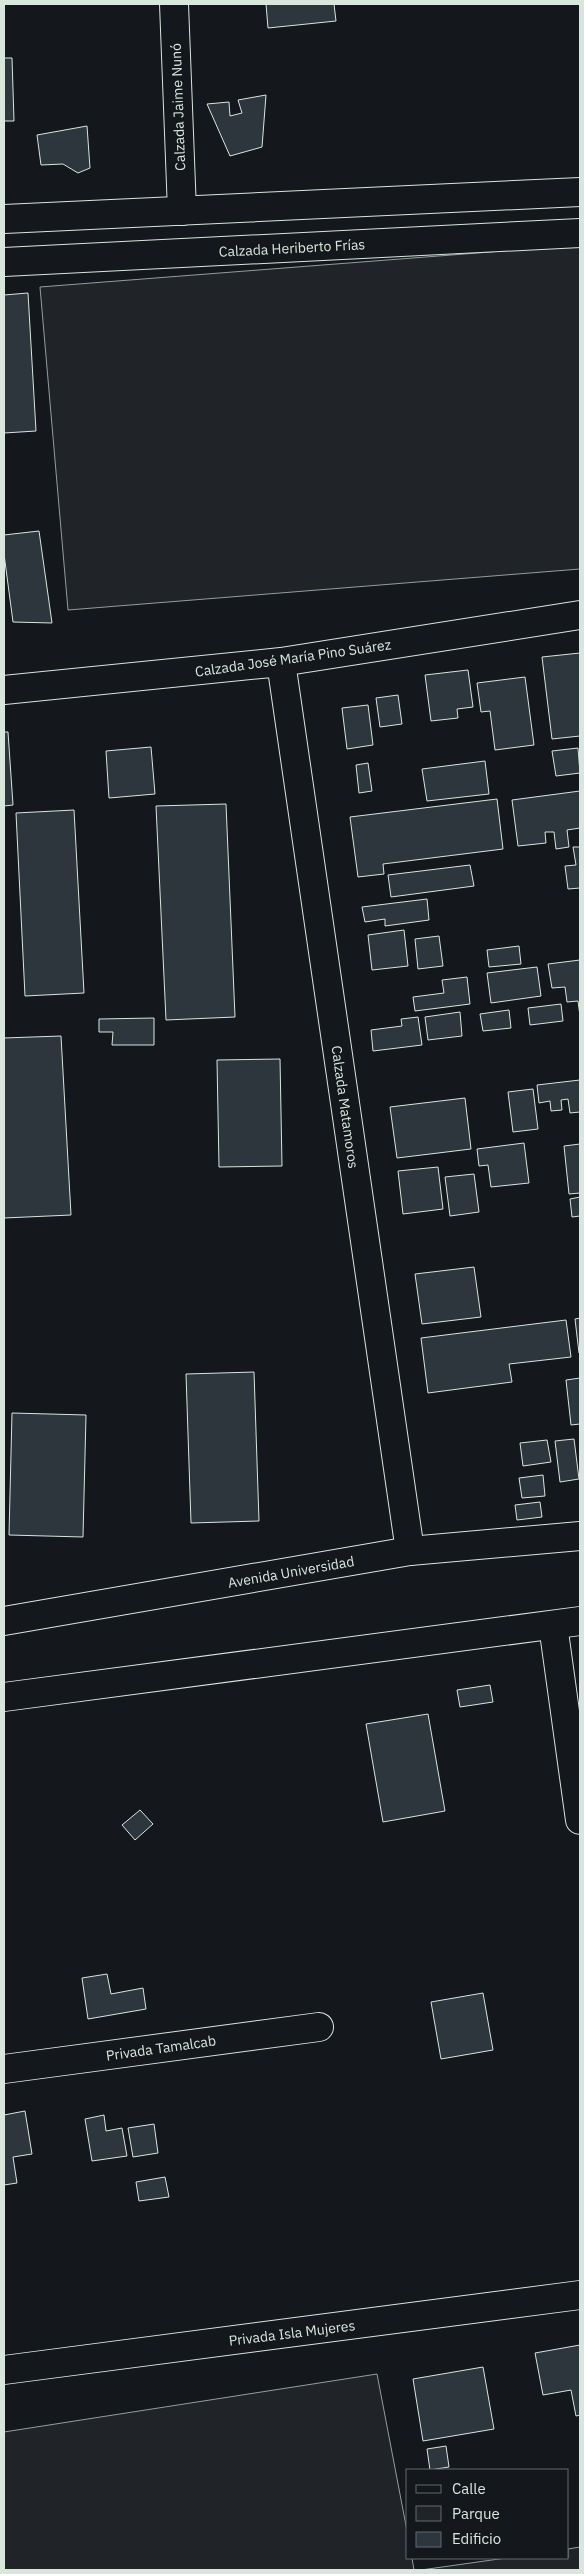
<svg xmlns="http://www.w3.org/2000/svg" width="584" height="2574" viewBox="0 0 584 2574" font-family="'IBM Plex Sans',sans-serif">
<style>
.green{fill:#202428;stroke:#939e99}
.building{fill:#2c363c;stroke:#d8e6dc}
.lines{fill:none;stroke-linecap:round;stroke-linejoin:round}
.street-casing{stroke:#d8e6dc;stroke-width:30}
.secondary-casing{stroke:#d8e6dc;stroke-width:30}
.street{stroke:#14181c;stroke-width:28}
.secondary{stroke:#14181c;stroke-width:28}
.labels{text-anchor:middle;stroke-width:4;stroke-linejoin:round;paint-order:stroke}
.street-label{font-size:14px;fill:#d8e6dc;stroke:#14181c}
</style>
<rect width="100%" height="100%" fill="#14181c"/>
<!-- green -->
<path class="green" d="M 580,245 L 580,569 L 68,610 L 40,287 Z
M 377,2374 L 408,2536 L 408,2558 L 412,2558 L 414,2570 L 4,2570 L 4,2432 Z
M 580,2547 L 580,2570 L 421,2570 L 506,2558 L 568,2558 L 568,2549 Z"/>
<!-- building -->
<path class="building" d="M 266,4 L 334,4 L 336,21 L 268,28 Z
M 4,58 L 12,58 L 14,121 L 4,121 Z
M 266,95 L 262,147 L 230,156 L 207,104 L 229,102 L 230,116 L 242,113 L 238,100 Z
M 87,126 L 90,168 L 78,173 L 63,164 L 41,165 L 37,135 Z
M 28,293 L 36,431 L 4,433 L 4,295 Z
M 39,531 L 52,623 L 13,622 L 4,554 L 4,535 Z
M 580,653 L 580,736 L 552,739 L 542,657 Z
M 468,670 L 473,707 L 457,709 L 458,718 L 431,721 L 425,675 Z
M 525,677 L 534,745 L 495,750 L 490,711 L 481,712 L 477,683 Z
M 398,695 L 402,724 L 380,727 L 376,698 Z
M 368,705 L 373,745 L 347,749 L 342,708 Z
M 4,732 L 8,732 L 13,805 L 4,806 Z
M 151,747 L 155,794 L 109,798 L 106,751 Z
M 578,748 L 580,773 L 556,776 L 552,751 Z
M 485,761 L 489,794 L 427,801 L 422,769 Z
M 368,763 L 372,791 L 359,793 L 356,765 Z
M 580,791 L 580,828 L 567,830 L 569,847 L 556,849 L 554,832 L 545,832 L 546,843 L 518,846 L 512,800 Z
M 497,799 L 503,849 L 383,864 L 384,874 L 358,877 L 350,817 Z
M 226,804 L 235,1017 L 166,1020 L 156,806 Z
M 74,810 L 84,993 L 25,996 L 16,813 Z
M 573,847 L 580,847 L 580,888 L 568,889 L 565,866 L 576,865 Z
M 470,865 L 474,886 L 391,897 L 388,875 Z
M 427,899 L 429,920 L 385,926 L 385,919 L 365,922 L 362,907 Z
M 404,930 L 408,966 L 372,970 L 368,935 Z
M 439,936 L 443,966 L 418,969 L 415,939 Z
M 519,946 L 521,964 L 489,967 L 487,950 Z
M 580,960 L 580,1016 L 578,1001 L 567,1002 L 565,987 L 552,988 L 548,964 Z
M 537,967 L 541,996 L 491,1003 L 487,973 Z
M 467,977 L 470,1004 L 415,1011 L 413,997 L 444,993 L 442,980 Z
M 561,1004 L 563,1021 L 530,1025 L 528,1008 Z
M 509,1010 L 511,1028 L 483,1031 L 480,1014 Z
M 460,1012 L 462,1036 L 428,1040 L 425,1017 Z
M 418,1017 L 422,1045 L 373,1051 L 371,1030 L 402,1026 L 401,1019 Z
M 154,1018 L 154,1045 L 112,1045 L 113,1032 L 99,1032 L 99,1019 Z
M 61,1036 L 71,1215 L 4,1218 L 4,1038 Z
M 280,1059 L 282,1166 L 219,1167 L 217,1060 Z
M 580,1080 L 580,1112 L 570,1113 L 568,1099 L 561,1100 L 562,1110 L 551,1111 L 550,1101 L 539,1103 L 537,1085 Z
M 533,1089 L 538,1129 L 513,1132 L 508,1092 Z
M 465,1098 L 471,1149 L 397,1158 L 390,1107 Z
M 524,1143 L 529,1183 L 491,1187 L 488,1165 L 479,1166 L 477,1149 Z
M 580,1144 L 580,1193 L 569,1194 L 564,1146 Z
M 438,1167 L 443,1209 L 403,1214 L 398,1171 Z
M 474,1174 L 479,1212 L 450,1216 L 445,1177 Z
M 580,1197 L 580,1216 L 572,1217 L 570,1199 Z
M 474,1267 L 481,1317 L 422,1324 L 415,1274 Z
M 580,1318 L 580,1352 L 579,1353 L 575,1319 Z
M 566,1320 L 571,1357 L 509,1364 L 512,1382 L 428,1393 L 421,1338 Z
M 254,1372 L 259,1521 L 191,1523 L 186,1374 Z
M 580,1378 L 580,1424 L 571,1425 L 566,1380 Z
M 12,1413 L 86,1415 L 83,1537 L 9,1535 Z
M 574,1439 L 579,1479 L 560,1482 L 555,1441 Z
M 547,1440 L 551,1462 L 523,1466 L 520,1443 Z
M 543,1475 L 545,1496 L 522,1498 L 519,1478 Z
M 540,1502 L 542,1517 L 517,1520 L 515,1505 Z
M 490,1685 L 493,1702 L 460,1707 L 457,1690 Z
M 428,1714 L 445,1811 L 383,1822 L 366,1724 Z
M 140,1810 L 153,1824 L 135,1840 L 122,1825 Z
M 107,1974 L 111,1994 L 143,1988 L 146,2009 L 88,2019 L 82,1978 Z
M 483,1993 L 493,2050 L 441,2059 L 431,2002 Z
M 25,2111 L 32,2154 L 13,2157 L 17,2183 L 4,2185 L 4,2115 Z
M 104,2115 L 106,2131 L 122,2128 L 127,2156 L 92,2161 L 85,2119 Z
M 154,2124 L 158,2153 L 133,2157 L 128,2128 Z
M 165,2177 L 169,2197 L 139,2201 L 136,2182 Z
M 580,2345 L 580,2415 L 576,2416 L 571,2390 L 543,2395 L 535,2353 Z
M 483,2367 L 494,2429 L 423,2441 L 413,2379 Z
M 446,2446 L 449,2467 L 430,2470 L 427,2449 Z"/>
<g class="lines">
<defs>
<path id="street" d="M 174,4 L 182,211
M 281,662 L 410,1551
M 4,690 L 281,662 L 580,615
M 553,1625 L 580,1820
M 4,2069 L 319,2027
M 4,2370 L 580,2295"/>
<path id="secondary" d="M 4,219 L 580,192
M 4,262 L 580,233
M 4,1621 L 410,1551 L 580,1536
M 4,1697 L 580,1621"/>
</defs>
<!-- street casing -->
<use href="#street" class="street-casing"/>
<!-- secondary casing -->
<use href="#secondary" class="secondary-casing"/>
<!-- street -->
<use href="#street" class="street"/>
<!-- secondary -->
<use href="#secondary" class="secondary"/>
</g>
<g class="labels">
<!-- street labels -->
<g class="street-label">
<text transform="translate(178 107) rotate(-92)" y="5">Calzada Jaime Nunó</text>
<text transform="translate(292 248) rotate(-3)" y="5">Calzada Heriberto Frías</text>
<text transform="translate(293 658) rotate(-8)" y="5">Calzada José María Pino Suárez</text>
<text transform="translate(345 1107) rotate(82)" y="5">Calzada Matamoros</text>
<text transform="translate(291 1572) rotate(-10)" y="5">Avenida Universidad</text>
<text transform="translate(161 2048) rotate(-8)" y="5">Privada Tamalcab</text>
<text transform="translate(292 2333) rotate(-7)" y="5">Privada Isla Mujeres</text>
</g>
</g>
<!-- border -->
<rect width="584" height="2574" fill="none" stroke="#d8e6dc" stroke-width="10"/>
<!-- legend -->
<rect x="406" y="2469" width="162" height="90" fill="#14181c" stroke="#626a69"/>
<rect x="416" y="2485" width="25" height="8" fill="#14181c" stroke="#626a69"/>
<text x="452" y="2494" font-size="15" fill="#d8e6dc">Calle</text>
<rect x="416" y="2506" width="25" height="15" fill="#202428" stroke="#626a69"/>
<text x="452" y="2519" font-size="15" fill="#d8e6dc">Parque</text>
<rect x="416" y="2532" width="25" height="15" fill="#2c363c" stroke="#626a69"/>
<text x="452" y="2544" font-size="15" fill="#d8e6dc">Edificio</text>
</svg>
